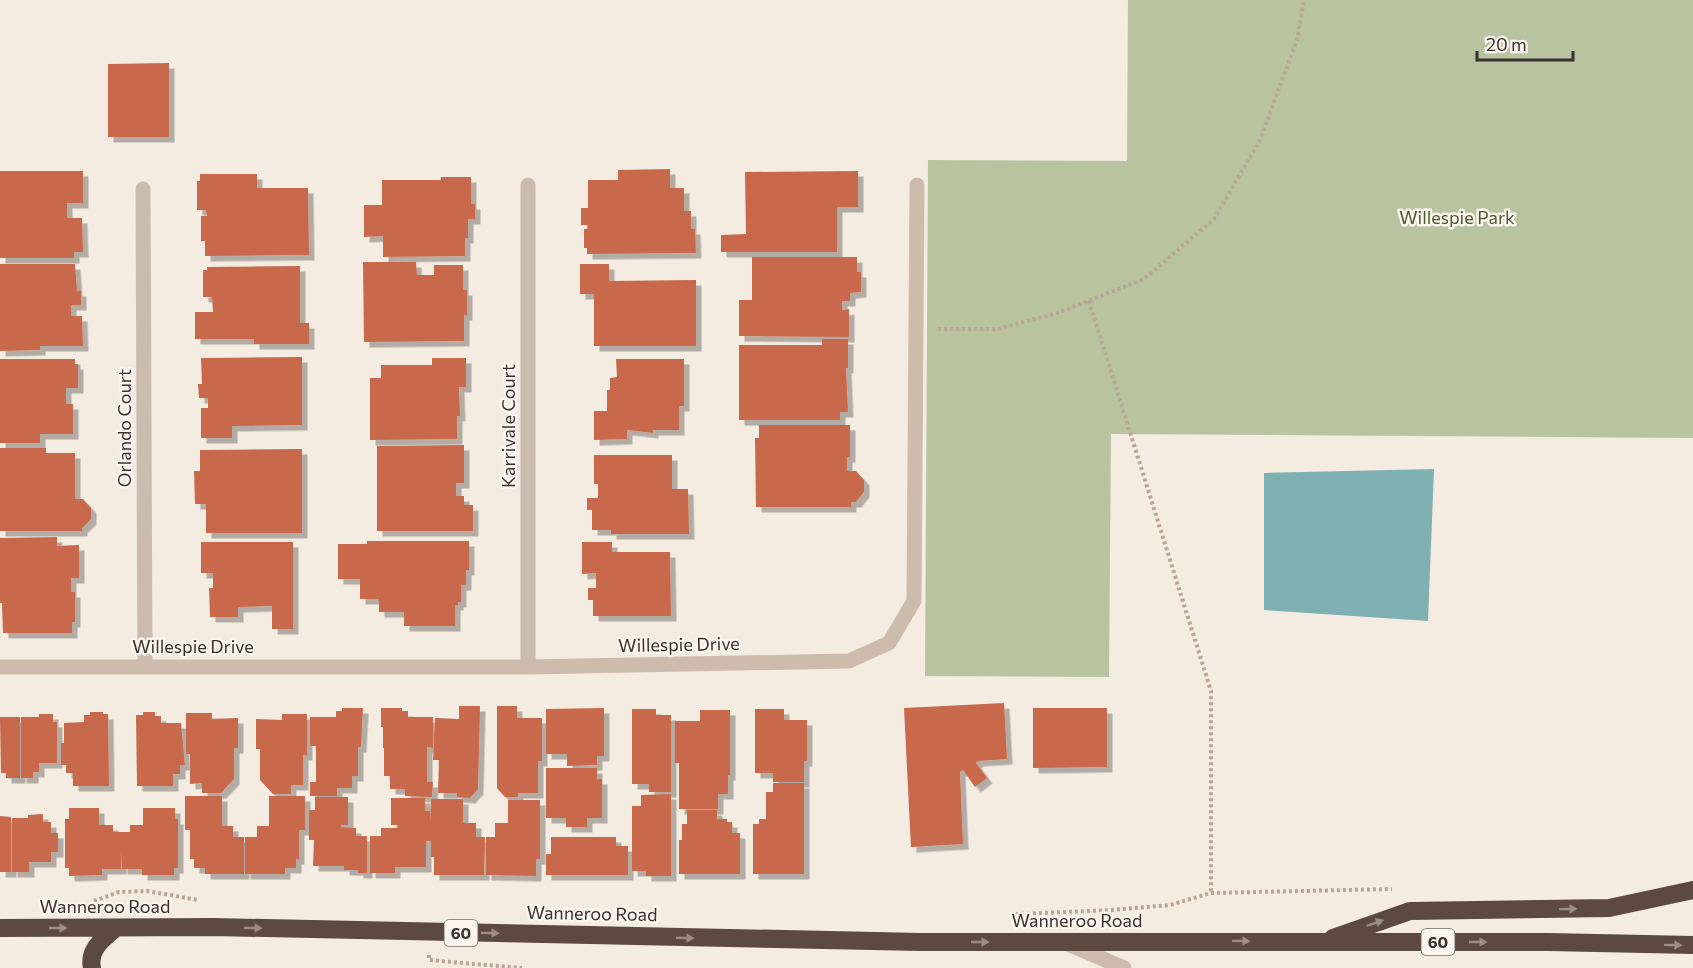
<svg xmlns="http://www.w3.org/2000/svg" width="1693" height="968" viewBox="0 0 1693 968" font-family="Commissioner,sans-serif">
<style>
.green{fill:#b8c4a0}
.water{fill:#7fb0b2}
.building{fill:#c8694b;filter:url(#shadow)}
.lines{fill:none;stroke-linecap:round;stroke-linejoin:round}
.path{stroke:#b9a596;stroke-width:4;stroke-dasharray:3 3;stroke-linecap:butt}
.street{stroke:#cdbbac;stroke-width:15}
.highway{stroke:#5c4a42;stroke-width:18}
.oneway{fill:#9c8e87}
.labels{text-anchor:middle;stroke-width:5;stroke-linejoin:round;paint-order:stroke}
.shield{fill:#fbf5ee;stroke:#756b66;stroke-width:1.5}
.shield-label{font-size:16px;font-weight:bold;fill:#3b302b}
.park-label{font-size:18px;fill:#4a5a2e;stroke:#fbf5ee}
.street-label{font-size:18px;fill:#3b302b;stroke:#fbf5ee}
</style>
<defs>
<filter id="shadow"><feDropShadow dx="5.5" dy="5.5" stdDeviation="0" flood-color="#0004"/></filter>
</defs>
<rect width="100%" height="100%" fill="#f4ebe1"/>
<!-- green -->
<path class="green" d="M 1128,0 L 1693,0 L 1693,438 L 1111,434 L 1109,677 L 925,676 L 928,160 L 1127,161 Z"/>
<!-- water -->
<path class="water" d="M 1434,469 L 1428,621 L 1264,610 L 1264,473 Z"/>
<!-- building -->
<path class="building" d="M 169,63 L 169,137 L 108,137 L 108,64 Z
M 670,169 L 670,188 L 684,188 L 684,211 L 691,211 L 691,229 L 695,229 L 696,253 L 587,254 L 587,248 L 584,248 L 584,229 L 588,229 L 588,225 L 581,225 L 581,208 L 588,208 L 588,180 L 618,180 L 618,170 Z
M 0,171 L 83,171 L 83,203 L 67,203 L 67,218 L 82,218 L 83,252 L 74,252 L 74,258 L 0,258 Z
M 858,171 L 858,207 L 837,207 L 837,252 L 721,252 L 721,235 L 746,234 L 745,172 Z
M 200,174 L 257,174 L 257,188 L 308,188 L 309,255 L 205,256 L 205,241 L 201,241 L 201,216 L 207,216 L 206,210 L 197,210 L 197,181 L 200,181 Z
M 441,177 L 471,177 L 471,204 L 475,204 L 475,219 L 468,219 L 468,238 L 465,238 L 465,256 L 383,257 L 383,236 L 364,237 L 364,205 L 382,205 L 382,180 L 441,180 Z
M 752,257 L 857,257 L 857,272 L 861,272 L 861,292 L 850,293 L 850,301 L 842,301 L 842,310 L 849,309 L 849,337 L 739,336 L 739,300 L 752,300 Z
M 363,262 L 416,262 L 417,275 L 434,275 L 434,265 L 463,265 L 463,290 L 467,290 L 467,315 L 464,315 L 464,341 L 364,342 Z
M 0,264 L 75,264 L 77,291 L 81,291 L 81,305 L 71,305 L 71,316 L 82,316 L 83,346 L 40,346 L 40,350 L 0,351 Z
M 580,264 L 609,264 L 609,281 L 696,280 L 696,346 L 594,346 L 594,294 L 580,294 Z
M 300,266 L 300,323 L 309,323 L 309,344 L 254,344 L 254,339 L 195,339 L 195,312 L 213,312 L 212,297 L 203,297 L 203,270 L 207,270 L 207,267 Z
M 822,339 L 848,339 L 848,368 L 846,368 L 848,412 L 840,412 L 840,420 L 739,420 L 739,345 L 822,345 Z
M 302,357 L 302,425 L 232,426 L 232,438 L 201,438 L 201,408 L 208,408 L 208,398 L 199,398 L 198,384 L 202,384 L 201,358 Z
M 432,358 L 466,358 L 466,387 L 459,387 L 460,416 L 457,416 L 457,439 L 370,440 L 370,378 L 381,378 L 381,365 L 432,365 Z
M 0,359 L 75,359 L 75,364 L 78,364 L 78,388 L 66,388 L 66,404 L 73,404 L 73,434 L 40,434 L 40,443 L 0,443 Z
M 616,359 L 684,359 L 684,406 L 679,406 L 679,430 L 653,430 L 653,433 L 627,430 L 627,439 L 594,440 L 594,411 L 607,411 L 607,390 L 610,390 L 610,378 L 617,377 Z
M 759,425 L 850,425 L 850,457 L 847,457 L 847,471 L 856,471 L 864,480 L 864,492 L 856,502 L 851,502 L 851,507 L 756,507 L 755,438 L 759,438 Z
M 464,445 L 464,483 L 456,483 L 456,496 L 464,496 L 464,505 L 473,505 L 473,531 L 377,531 L 377,446 Z
M 0,448 L 46,448 L 46,453 L 75,453 L 75,499 L 83,499 L 91,508 L 91,519 L 82,528 L 82,531 L 0,531 Z
M 302,449 L 302,533 L 206,533 L 206,504 L 195,504 L 194,471 L 200,471 L 200,450 Z
M 594,455 L 672,455 L 672,489 L 688,489 L 689,534 L 611,534 L 611,530 L 592,530 L 592,510 L 587,510 L 587,498 L 598,498 L 598,484 L 594,484 Z
M 57,537 L 57,546 L 79,545 L 79,578 L 71,578 L 71,592 L 75,592 L 75,622 L 72,622 L 72,633 L 3,633 L 2,603 L 0,603 L 0,538 Z
M 367,541 L 469,541 L 469,570 L 466,570 L 466,585 L 461,585 L 461,602 L 458,602 L 458,605 L 455,605 L 455,626 L 404,626 L 404,612 L 379,612 L 379,599 L 360,599 L 360,579 L 338,579 L 338,544 L 367,544 Z
M 201,542 L 293,542 L 293,629 L 272,629 L 272,606 L 238,607 L 238,617 L 210,617 L 209,588 L 213,588 L 213,573 L 201,573 Z
M 582,542 L 612,542 L 612,552 L 670,552 L 671,616 L 593,616 L 593,600 L 588,600 L 588,588 L 596,588 L 596,573 L 582,574 Z
M 1004,703 L 1007,759 L 978,761 L 976,763 L 987,778 L 975,787 L 963,770 L 960,772 L 963,844 L 911,847 L 904,708 Z
M 459,706 L 480,706 L 478,789 L 470,798 L 457,797 L 457,793 L 438,793 L 439,760 L 433,760 L 435,718 L 459,719 Z
M 497,706 L 517,706 L 517,718 L 542,718 L 542,761 L 538,761 L 538,793 L 518,793 L 518,797 L 505,797 L 497,788 Z
M 342,708 L 363,708 L 361,747 L 358,747 L 358,776 L 352,776 L 352,788 L 337,788 L 337,796 L 310,796 L 310,782 L 316,782 L 316,746 L 310,746 L 310,717 L 336,717 L 336,711 L 342,711 Z
M 381,708 L 402,708 L 402,711 L 408,711 L 408,717 L 433,717 L 433,748 L 427,747 L 427,782 L 433,782 L 432,797 L 405,796 L 405,789 L 390,789 L 390,776 L 384,776 L 384,748 L 383,748 L 383,727 L 381,727 Z
M 604,708 L 604,756 L 597,756 L 597,765 L 567,766 L 567,754 L 546,754 L 546,709 Z
M 1033,708 L 1107,708 L 1107,767 L 1033,768 Z
M 632,709 L 656,709 L 656,715 L 671,715 L 671,792 L 649,792 L 649,784 L 632,784 Z
M 755,709 L 784,709 L 784,720 L 807,720 L 807,761 L 804,761 L 804,782 L 773,782 L 773,773 L 755,773 Z
M 700,710 L 730,710 L 730,775 L 728,775 L 728,794 L 718,794 L 718,809 L 679,809 L 679,763 L 675,763 L 675,721 L 700,721 Z
M 90,712 L 103,712 L 103,714 L 108,714 L 109,786 L 73,786 L 73,773 L 66,773 L 66,765 L 61,765 L 61,743 L 64,743 L 64,723 L 84,722 L 84,715 L 90,715 Z
M 143,712 L 155,712 L 155,716 L 161,716 L 161,723 L 181,723 L 185,765 L 180,765 L 180,774 L 173,774 L 173,786 L 137,786 L 136,715 L 143,715 Z
M 186,713 L 212,713 L 212,719 L 238,718 L 238,748 L 234,748 L 234,779 L 221,793 L 202,793 L 202,783 L 190,784 L 190,754 L 186,754 Z
M 39,714 L 53,714 L 53,722 L 57,722 L 57,763 L 39,763 L 39,772 L 33,772 L 33,778 L 21,778 L 21,717 L 39,717 Z
M 282,714 L 307,714 L 307,755 L 303,755 L 303,785 L 291,785 L 291,794 L 273,794 L 260,780 L 260,749 L 256,749 L 256,719 L 282,720 Z
M 0,717 L 20,717 L 20,778 L 6,778 L 6,773 L 1,773 Z
M 546,768 L 597,768 L 597,779 L 602,779 L 602,818 L 587,818 L 587,827 L 566,827 L 566,818 L 546,818 Z
M 773,783 L 804,783 L 804,874 L 753,874 L 753,824 L 759,824 L 759,819 L 766,819 L 766,792 L 773,792 Z
M 671,794 L 671,876 L 646,876 L 646,871 L 632,871 L 632,806 L 641,806 L 641,795 Z
M 185,796 L 222,796 L 222,826 L 233,826 L 233,837 L 244,837 L 244,874 L 205,874 L 205,868 L 194,868 L 194,859 L 190,859 L 190,830 L 185,830 Z
M 269,796 L 305,796 L 305,830 L 299,830 L 299,859 L 296,859 L 296,868 L 285,868 L 285,874 L 245,874 L 245,837 L 257,837 L 257,826 L 269,826 Z
M 315,797 L 348,797 L 348,825 L 341,825 L 341,827 L 356,828 L 356,836 L 367,836 L 367,873 L 358,873 L 358,870 L 344,870 L 344,866 L 313,866 L 314,840 L 309,840 L 309,810 L 315,810 Z
M 391,798 L 425,798 L 425,811 L 430,811 L 430,823 L 431,799 L 463,799 L 463,823 L 476,823 L 476,837 L 485,837 L 484,875 L 434,875 L 434,857 L 431,857 L 431,841 L 426,841 L 426,867 L 395,867 L 395,873 L 370,873 L 370,836 L 381,836 L 381,828 L 398,828 L 398,825 L 391,825 Z
M 508,800 L 540,800 L 540,859 L 536,859 L 536,876 L 486,875 L 486,837 L 495,837 L 495,823 L 508,823 Z
M 69,808 L 99,808 L 99,825 L 113,825 L 113,832 L 130,832 L 130,825 L 143,825 L 143,808 L 175,808 L 175,819 L 178,819 L 178,868 L 174,868 L 174,875 L 142,875 L 142,869 L 122,869 L 122,851 L 121,869 L 102,869 L 102,875 L 69,876 L 69,868 L 65,868 L 65,819 L 69,819 Z
M 687,810 L 717,810 L 717,819 L 727,819 L 727,822 L 732,822 L 732,833 L 740,833 L 740,874 L 679,874 L 679,840 L 682,840 L 682,824 L 687,824 Z
M 43,814 L 43,822 L 51,822 L 51,833 L 58,833 L 58,852 L 51,852 L 51,862 L 29,862 L 29,872 L 12,872 L 12,818 L 28,818 L 28,815 Z
M 0,816 L 11,817 L 11,872 L 0,872 Z
M 551,837 L 616,837 L 616,846 L 628,846 L 628,875 L 546,875 L 546,854 L 551,854 Z"/>
<g class="lines">
<!-- path -->
<path class="path" d="M 1089,301 L 1211,691 L 1211,893
M 938,329 L 998,329 L 1060,312 L 1144,279 L 1214,219 L 1260,140 L 1297,40 L 1304,0
M 94,901 L 119,892 L 147,891 L 198,900
M 1015,914 L 1112,910 L 1170,905 L 1211,893 L 1392,889
M 429,955 L 429,960 L 522,968"/>
<!-- street -->
<path class="street" d="M 528,185 L 528,667
M 143,189 L 145,667
M 0,667 L 528,667 L 849,661 L 889,643 L 914,601 L 917,185
M 1068,944 L 1124,968"/>
<!-- highway -->
<path class="highway" d="M 0,928 L 214,927 L 921,942 L 1548,942 L 1693,945
M 1333,938 L 1410,911 L 1609,908 L 1693,890
M 92,968 C 88,949 103,939 116,928"/>
</g>
<!-- one-way arrows -->
<defs><path id="oneway-solid" d="M-6-.8H1V-3.2L6.5 0L1 3.2V.8H-6Z" transform="scale(1.5)"/></defs>
<g class="oneway">
<use href="#oneway-solid" transform="translate(1568 909) rotate(-1)"/>
<use href="#oneway-solid" transform="translate(1375 923) rotate(-19)"/>
<use href="#oneway-solid" transform="translate(58 928)"/>
<use href="#oneway-solid" transform="translate(253 928) rotate(1)"/>
<use href="#oneway-solid" transform="translate(490 933) rotate(1)"/>
<use href="#oneway-solid" transform="translate(685 938) rotate(1)"/>
<use href="#oneway-solid" transform="translate(1241 941) rotate(1)"/>
<use href="#oneway-solid" transform="translate(980 942)"/>
<use href="#oneway-solid" transform="translate(1478 942)"/>
<use href="#oneway-solid" transform="translate(1673 945) rotate(1)"/>
</g>
<g class="labels">
<!-- shield labels -->
<g class="shield">
<rect x="444.5" y="920" width="33" height="26" rx="4.5"/>
<rect x="1421.5" y="929" width="33" height="26" rx="4.5"/>
</g>
<g class="shield-label">
<text x="461" y="939">60</text>
<text x="1438" y="948">60</text>
</g>
<!-- park labels -->
<g class="park-label">
<text x="1457" y="224">Willespie Park</text>
</g>
<!-- street labels -->
<g class="street-label">
<text transform="translate(509 426) rotate(-90)" y="6">Karrivale Court</text>
<text transform="translate(125 428) rotate(-90)" y="6">Orlando Court</text>
<text transform="translate(679 645) rotate(-1)" y="6">Willespie Drive</text>
<text x="193" y="653">Willespie Drive</text>
<text x="105" y="913">Wanneroo Road</text>
<text transform="translate(592 914) rotate(1)" y="6">Wanneroo Road</text>
<text x="1077" y="927">Wanneroo Road</text>
</g>
</g>
<!-- scale -->
<path d="M1477 51v9h96v-9" fill="none" stroke="#3b302b" stroke-width="3"/>
<text x="1486" y="51" font-size="18" fill="#3b302b" stroke="#fbf5ee" stroke-width="4.5" paint-order="stroke">20 m</text>
</svg>
